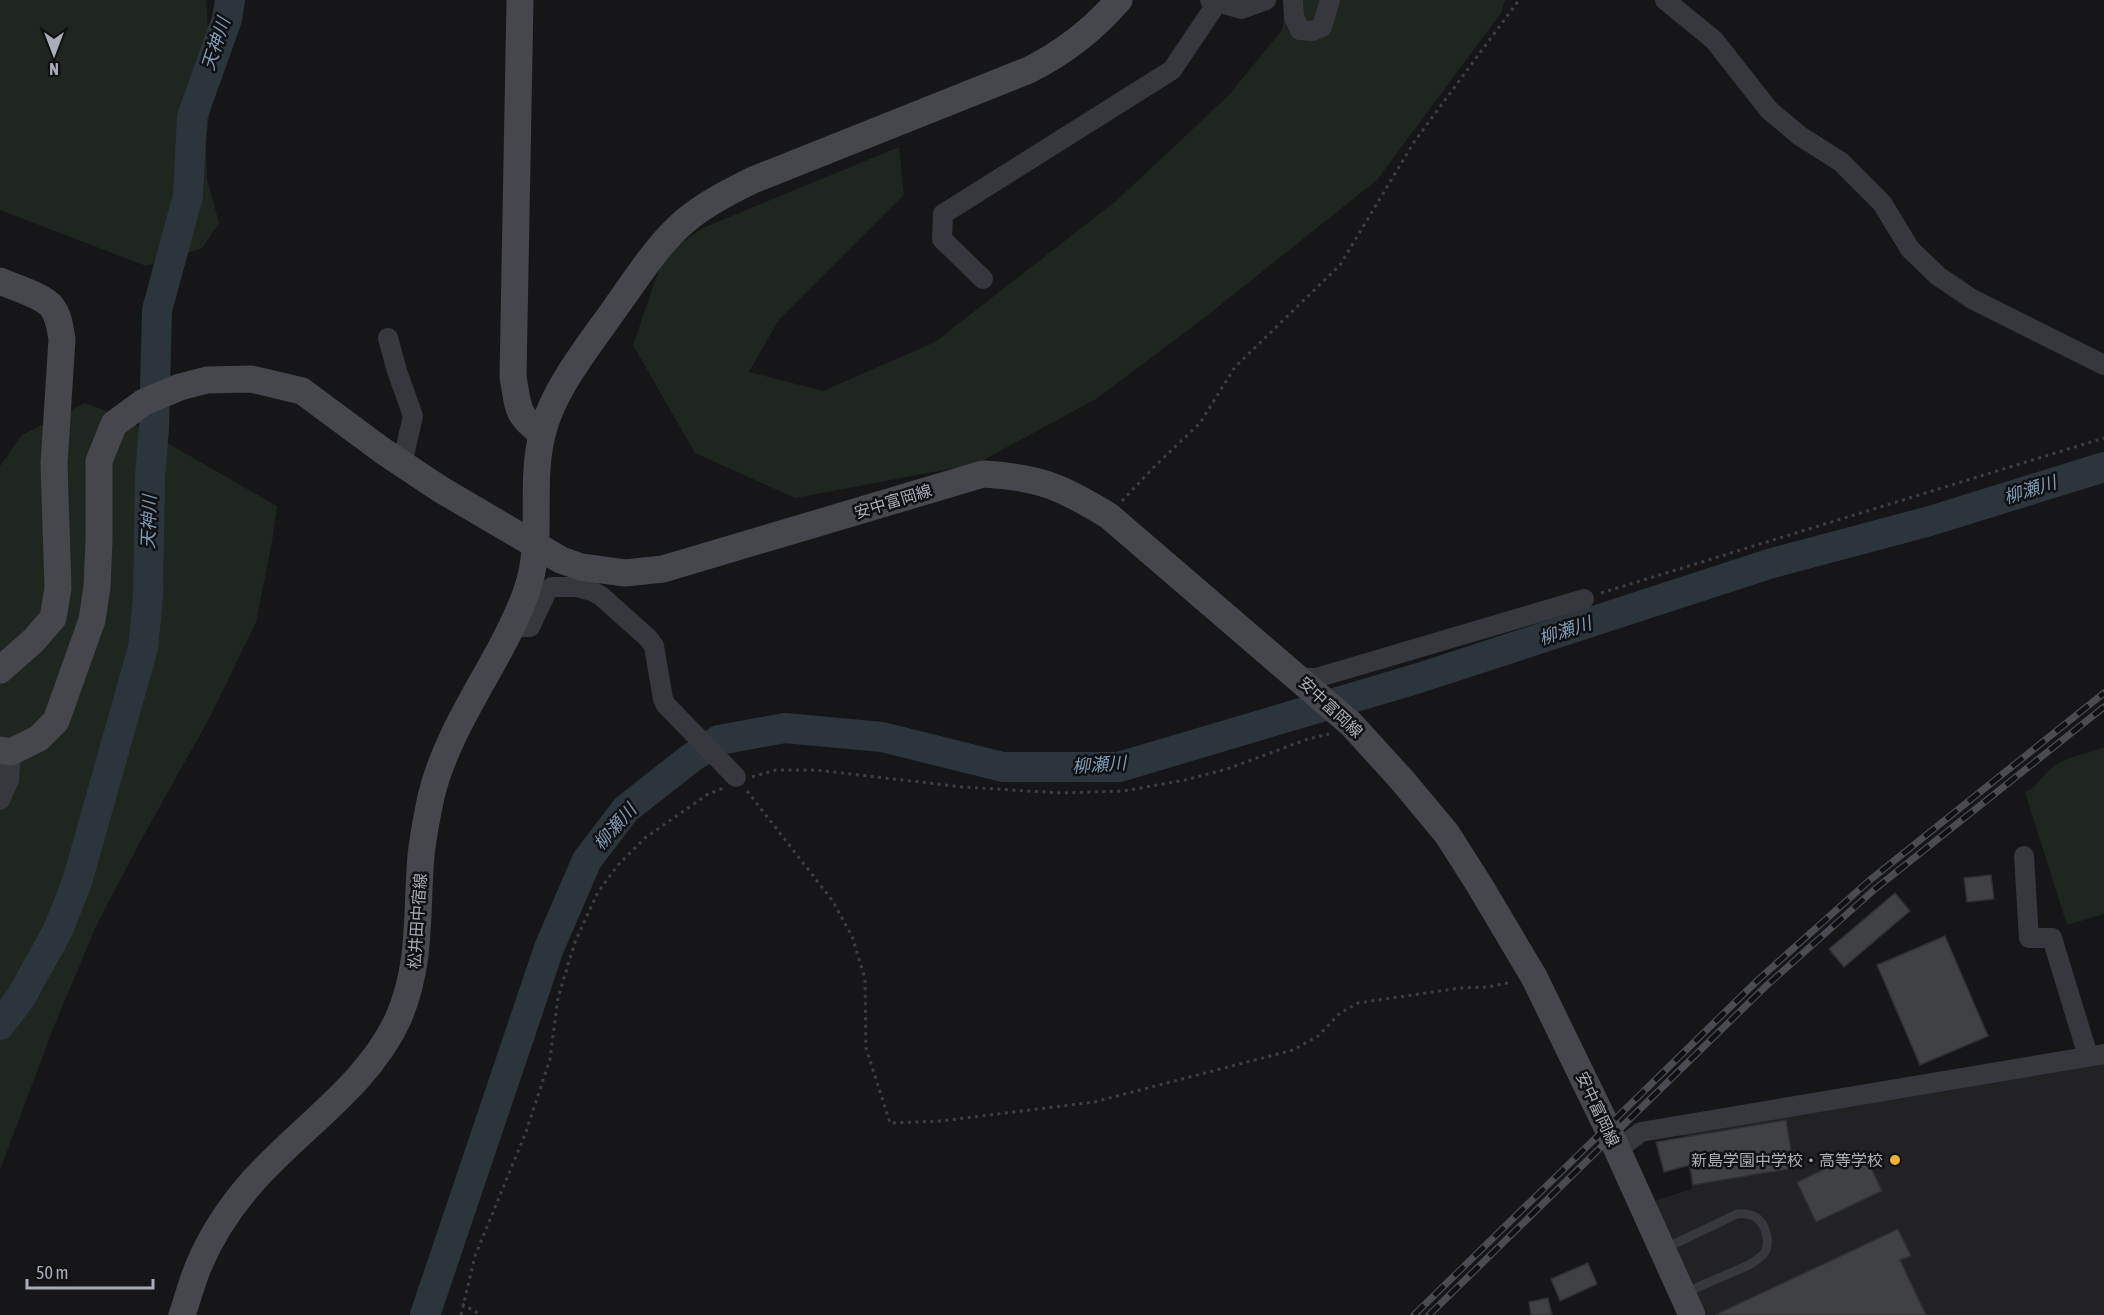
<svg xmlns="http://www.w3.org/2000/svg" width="2104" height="1315" viewBox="0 0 2104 1315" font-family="'Asap Condensed','Noto Sans JP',sans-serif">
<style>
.built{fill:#222225}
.green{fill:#1e261f}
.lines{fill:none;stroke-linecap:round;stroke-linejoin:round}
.river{stroke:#2c353c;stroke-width:30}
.building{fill:#404145;stroke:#303034;stroke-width:1.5}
.path{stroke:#3d3f44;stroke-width:3;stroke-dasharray:3 4.5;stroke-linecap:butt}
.lane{stroke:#37383d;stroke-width:9}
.street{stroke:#37383d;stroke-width:20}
.secondary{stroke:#45474d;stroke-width:27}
.rail-casing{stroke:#4a4c52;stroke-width:7}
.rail{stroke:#111113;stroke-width:4.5;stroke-dasharray:14;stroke-linecap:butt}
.poi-dot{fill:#f2b134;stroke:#111113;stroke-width:2}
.labels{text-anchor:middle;stroke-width:5;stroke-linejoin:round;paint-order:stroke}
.street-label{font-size:16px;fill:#a8adb8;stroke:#111113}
.poi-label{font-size:16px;fill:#a8adb8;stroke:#111113;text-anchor:end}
.water-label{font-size:18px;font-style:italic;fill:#7f9bb3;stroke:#111113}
</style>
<rect width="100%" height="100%" fill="#161618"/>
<!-- built -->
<path class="built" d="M 2104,1060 L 2104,1315 L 1707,1315 L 1654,1201 L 1692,1189 L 1682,1131 Z"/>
<!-- green -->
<path class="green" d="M 0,0 L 206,0 L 212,90 L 206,143 L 207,179 L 219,223 L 202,248 L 146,266 L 0,210 Z
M 1287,0 L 1505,0 L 1501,13 L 1377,180 L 1204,318 L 1096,399 L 976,464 L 795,498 L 695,453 L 633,345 L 664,255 L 703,228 L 899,147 L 904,195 L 778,321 L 749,372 L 823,391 L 935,342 L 1116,201 L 1229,95 L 1282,30 Z
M 85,403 L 124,418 L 277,506 L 272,542 L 256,622 L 210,717 L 146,831 L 97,924 L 55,1024 L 0,1170 L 0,466 L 22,435 Z
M 2104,747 L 2104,914 L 2067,925 L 2025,792 C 2038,788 2044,771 2057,764 C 2071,756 2089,753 2104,747 Z"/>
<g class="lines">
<!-- river -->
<path class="river" d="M 0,1025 L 21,997 L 58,930 L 77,882 L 143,648 L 148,598 L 150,476 L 154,428 L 157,310 L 188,196 L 192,117 L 227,19 L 230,0
M 425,1315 L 549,948 L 587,860 L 626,809 L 691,758 L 719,740 L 785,728 L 882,737 L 1003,767 L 1119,767 L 1419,678 L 1769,564 L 1930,521 L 2104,467"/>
</g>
<!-- building -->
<path class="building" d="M 1991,875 L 1994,899 L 1967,902 L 1964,878 Z
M 1895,893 L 1910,911 L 1844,967 L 1829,949 Z
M 1945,936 L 1988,1036 L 1920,1065 L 1877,965 Z
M 1786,1120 L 1794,1168 L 1693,1185 L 1690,1165 L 1664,1172 L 1656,1142 Z
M 1863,1151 L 1882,1191 L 1816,1222 L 1797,1182 Z
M 1898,1229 L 1911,1256 L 1900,1260 L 1926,1315 L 1715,1315 Z
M 1588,1263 L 1597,1284 L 1560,1301 L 1551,1279 Z
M 1548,1298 L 1552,1315 L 1531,1315 L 1529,1302 Z"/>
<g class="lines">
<!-- path -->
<path class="path" d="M 1122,501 L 1155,466 L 1200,423 L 1235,367 L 1340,265 L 1414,142 L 1519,0
M 1601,593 L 2104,438
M 752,777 L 776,770 L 816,770 L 963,787 L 1061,793 L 1124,791 L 1185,780 L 1227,769 L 1308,739 L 1329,734
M 747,791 L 832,900 L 852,936 L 865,979 L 866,1048 L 890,1123 L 941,1121 L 1094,1102 L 1293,1050 L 1318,1036 L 1340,1013 L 1358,1003 L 1460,988 L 1488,987 L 1512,982
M 462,1304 L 481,1315
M 461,1315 L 475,1256 L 526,1132 L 550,1059 L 558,998 L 575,942 L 598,892 L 618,865 L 645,838 L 708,794 L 724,788"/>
<!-- lane -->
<path class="lane" d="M 1664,1249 L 1737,1214 C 1752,1213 1762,1217 1766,1233 C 1768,1239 1768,1246 1765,1252 C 1761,1258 1755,1261 1749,1265 L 1684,1293"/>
<!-- street -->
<path class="street" d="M 1210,0 L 1241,9 L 1266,0
M 1293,0 L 1294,17 L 1300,30 L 1312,31 L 1322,27 L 1330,0
M 1665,0 L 1714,40 L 1769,110 L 1800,136 L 1841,162 L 1882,203 L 1910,249 L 1938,276 L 1972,299 L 2104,365
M 983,279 L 942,239 L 943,214 L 1172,70 L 1217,3
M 388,338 L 397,371 L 413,416 L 402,464
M 510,627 L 530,627 L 547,591 L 552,587 L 577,587 L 592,591 L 601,596 L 648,638 L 654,646 L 663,699 L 666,705 L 736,777
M 1300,678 L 1316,678 L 1584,599
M 0,800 L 9,780 L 11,752
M 2024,856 L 2029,938 L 2052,938 L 2088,1056
M 1617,1150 L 1641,1132 L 2104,1054"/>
<!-- secondary -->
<path class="secondary" d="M 520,0 L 513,377 C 519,409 515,413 542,434
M 0,281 C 13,287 44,296 52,307 C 59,316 60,328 62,339 L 54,464 L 58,588 L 53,618 L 33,641 L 0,670
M 0,750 L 11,752 L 39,738 L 56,721 L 92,620 L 97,587 L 99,541 L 99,461 L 114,424 L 144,402 L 180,387 L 207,380 L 251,379 L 302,391 L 383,451 L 440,489 L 561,560 L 581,567 L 625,573 L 663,569 L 983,474 C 1039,477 1062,487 1109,516 L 1351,724 L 1402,780 L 1447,834 L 1480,886 L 1534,977 L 1607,1127 L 1692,1315
M 182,1315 C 188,1298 192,1281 199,1265 C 212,1234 231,1206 253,1181 C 301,1127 367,1086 398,1019 C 422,964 416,913 421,856 C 423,836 427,816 431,797 C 448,724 501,662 526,593 C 545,542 529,487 542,435 C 552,389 592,342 618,304 C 639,275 658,244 685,221 C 705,204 729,192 753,180 L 1029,70 C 1065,52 1093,30 1119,0"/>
<defs>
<path id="rail" d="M 1414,1315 L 1759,979 L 1870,880 L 2104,693
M 1429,1315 L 1765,987 L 1875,889 L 2104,707"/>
</defs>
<!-- rail casing -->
<use href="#rail" class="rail-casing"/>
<!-- rail -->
<use href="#rail" class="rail"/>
</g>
<!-- markers -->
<circle class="poi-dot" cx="1895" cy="1160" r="6"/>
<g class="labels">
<!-- street labels -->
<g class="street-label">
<text transform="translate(893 501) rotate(-17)" y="6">安中富岡線</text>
<text transform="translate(1331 707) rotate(43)" y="6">安中富岡線</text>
<text transform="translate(417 921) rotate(-86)" y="6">松井田中宿線</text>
<text transform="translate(1598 1109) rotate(65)" y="6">安中富岡線</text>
</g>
<!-- poi labels -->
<g class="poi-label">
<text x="1883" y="1166">新島学園中学校・高等学校</text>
</g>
<!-- water labels -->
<g class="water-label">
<text transform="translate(216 44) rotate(-72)" y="6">天神川</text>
<text transform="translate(2030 490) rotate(-17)" y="6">柳瀬川</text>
<text transform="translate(149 522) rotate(-88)" y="6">天神川</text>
<text transform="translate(1565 631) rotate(-18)" y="6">柳瀬川</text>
<text transform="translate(1099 765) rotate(-4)" y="6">柳瀬川</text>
<text transform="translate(615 827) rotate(-49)" y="6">柳瀬川</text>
</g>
</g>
<!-- north arrow -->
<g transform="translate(54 54) rotate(180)" stroke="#111113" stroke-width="4.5" paint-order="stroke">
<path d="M0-4.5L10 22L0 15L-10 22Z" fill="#a8adb8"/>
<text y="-9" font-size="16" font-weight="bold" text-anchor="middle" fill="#a8adb8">N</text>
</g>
<!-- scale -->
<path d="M27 1279v9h126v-9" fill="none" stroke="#a8adb8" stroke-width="3"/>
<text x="36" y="1279" font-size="18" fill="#a8adb8" stroke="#111113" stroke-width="4.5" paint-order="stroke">50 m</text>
</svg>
